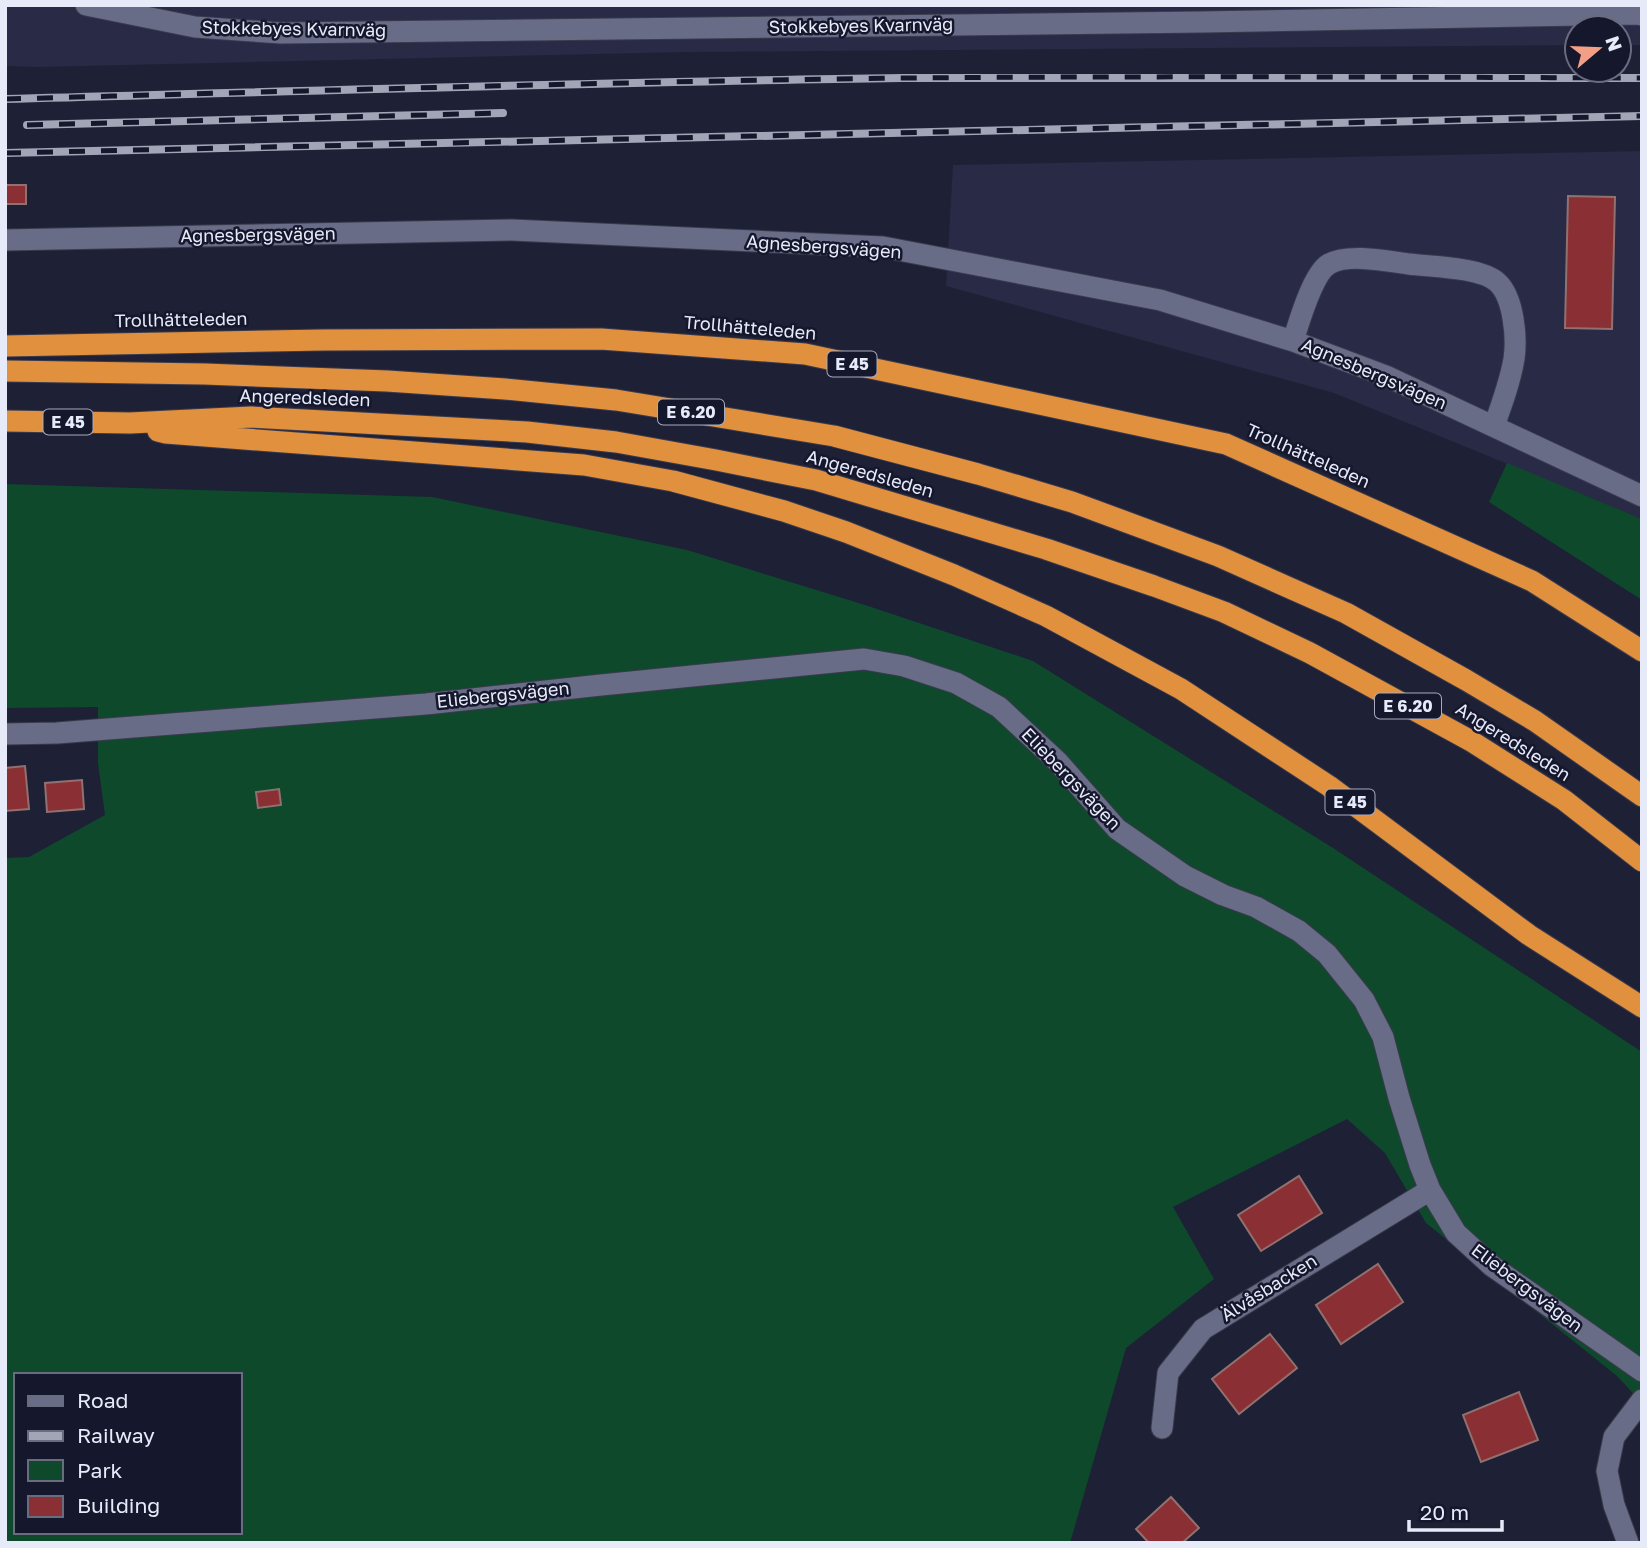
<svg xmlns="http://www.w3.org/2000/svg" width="1647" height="1548" viewBox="0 0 1647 1548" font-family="'Golos Text',sans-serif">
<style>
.built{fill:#282a46}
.green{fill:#0e492c;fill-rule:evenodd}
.building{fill:#8a2f33;stroke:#91716f;stroke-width:2}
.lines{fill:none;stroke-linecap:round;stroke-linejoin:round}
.minor-casing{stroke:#3a3a4d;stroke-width:23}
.highway-casing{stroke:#3a3a4d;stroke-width:23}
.minor{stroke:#686c86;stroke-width:21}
.highway{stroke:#e1903e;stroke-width:21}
.rail-casing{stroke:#a2a5b6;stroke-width:8}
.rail{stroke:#15172c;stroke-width:5;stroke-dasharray:16;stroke-linecap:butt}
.labels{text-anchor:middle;stroke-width:5;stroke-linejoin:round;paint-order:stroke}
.shield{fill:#15172c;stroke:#a8abbc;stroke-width:2}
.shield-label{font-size:16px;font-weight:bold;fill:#e7eaf9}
.street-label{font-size:18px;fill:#e7eaf9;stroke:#15172c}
</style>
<rect width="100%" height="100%" fill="#1e2036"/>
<!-- built -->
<path class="built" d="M 5,5 L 1642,5 L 1642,45 L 1619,45 L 1619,28 L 1577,28 L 1577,45 L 685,52 L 37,67 L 5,66 Z
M 1642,151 L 1642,519 L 1334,393 L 946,286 L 953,165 Z"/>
<!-- green -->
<path class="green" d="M 1507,463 L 1642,519 L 1642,600 L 1489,502 Z
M 5,484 L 432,497 L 687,550 L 865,605 L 1033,661 L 1333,848 L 1642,1052 L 1642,1403 L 1617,1376 L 1426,1223 L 1385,1153 L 1347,1119 L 1173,1207 L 1214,1279 L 1126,1348 L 1070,1543 L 5,1543 L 5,858 L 29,857 L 105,815 L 98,763 L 98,707 L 5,708 ZM 16,1375 L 240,1375 L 240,1532 L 16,1532 Z"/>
<!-- building -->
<path class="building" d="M 5,185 L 26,185 L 26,204 L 5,204 Z
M 1568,196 L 1615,197 L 1612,329 L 1565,328 Z
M 25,766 L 29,809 L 5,811 L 5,768 Z
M 82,780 L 84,809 L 47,812 L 45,783 Z
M 279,789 L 281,805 L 258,808 L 256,792 Z
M 1299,1176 L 1322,1213 L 1261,1251 L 1238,1215 Z
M 1378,1264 L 1403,1302 L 1341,1344 L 1316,1305 Z
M 1270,1334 L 1297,1368 L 1239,1414 L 1212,1379 Z
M 1519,1392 L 1538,1440 L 1481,1462 L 1463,1415 Z
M 1171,1497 L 1199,1528 L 1182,1543 L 1149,1543 L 1136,1529 Z"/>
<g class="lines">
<defs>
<path id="minor" d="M 86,5 L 195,27 L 281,33 L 1202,22 L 1639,14 L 1642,15
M 5,240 L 512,230 L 883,247 L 1160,300 L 1293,341 L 1386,376 L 1642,496
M 1293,341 C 1299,322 1313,273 1329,264 C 1348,253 1387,261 1409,264 C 1432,267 1480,267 1497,282 C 1514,297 1517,338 1514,359 C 1510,382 1502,404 1494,426
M 5,734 L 57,733 L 426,704 L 601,685 L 864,659 L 904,666 L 956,683 L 999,707 L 1058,762 L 1117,829 L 1185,876 L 1223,895 L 1256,907 L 1299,931 L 1327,954 L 1364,1000 L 1383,1037 L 1399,1098 L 1420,1165 L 1430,1190 L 1456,1233 L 1492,1266 L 1642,1371
M 1162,1428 L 1168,1373 L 1203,1329 L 1430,1190
M 1628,1543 L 1614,1505 L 1607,1471 L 1614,1437 L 1642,1400"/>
<path id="highway" d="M 5,346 L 323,340 L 601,339 L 805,354 L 1226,444 L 1532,581 L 1642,651
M 5,371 L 205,374 L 387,381 L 505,389 L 616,400 L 834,436 L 978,474 L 1072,502 L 1218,556 L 1346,613 L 1466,680 L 1535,721 L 1642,796
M 5,421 L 130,423 L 251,417 L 527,432 L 616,442 L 716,460 L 816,480 L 1046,549 L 1154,586 L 1224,612 L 1310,653 L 1471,741 L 1564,800 L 1642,861
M 158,431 L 166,433 L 584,465 L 673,481 L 784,511 L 846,532 L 954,575 L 1046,616 L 1181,689 L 1329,786 L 1529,935 L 1642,1007"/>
</defs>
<!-- minor casing -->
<use href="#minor" class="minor-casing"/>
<!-- highway casing -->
<use href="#highway" class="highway-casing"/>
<!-- minor -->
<use href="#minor" class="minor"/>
<!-- highway -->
<use href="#highway" class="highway"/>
<defs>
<path id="rail" d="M 5,99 C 304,91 603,82 902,78 C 1148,76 1395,77 1642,78
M 27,125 L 503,113
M 5,153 L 1642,116"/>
</defs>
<!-- rail casing -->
<use href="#rail" class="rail-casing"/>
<!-- rail -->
<use href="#rail" class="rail"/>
</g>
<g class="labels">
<!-- shield labels -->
<g class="shield">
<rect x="827.5" y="351.5" width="49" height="25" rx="5"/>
<rect x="658" y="399.5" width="66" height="25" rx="5"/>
<rect x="43.5" y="409.5" width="49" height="25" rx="5"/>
<rect x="1375" y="693.5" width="66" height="25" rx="5"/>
<rect x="1325.5" y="789.5" width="49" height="25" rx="5"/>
</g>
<g class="shield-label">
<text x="852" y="370">E 45</text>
<text x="691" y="418">E 6.20</text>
<text x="68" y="428">E 45</text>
<text x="1408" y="712">E 6.20</text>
<text x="1350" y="808">E 45</text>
</g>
<!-- street labels -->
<g class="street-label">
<text transform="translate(861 26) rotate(-1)" y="6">Stokkebyes Kvarnväg</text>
<text transform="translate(294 29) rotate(1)" y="6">Stokkebyes Kvarnväg</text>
<text transform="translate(258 235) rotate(-1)" y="6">Agnesbergsvägen</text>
<text transform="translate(824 247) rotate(4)" y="6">Agnesbergsvägen</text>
<text transform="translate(181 320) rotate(-1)" y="6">Trollhätteleden</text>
<text transform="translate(750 328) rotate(5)" y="6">Trollhätteleden</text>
<text transform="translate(1374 374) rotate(23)" y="6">Agnesbergsvägen</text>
<text transform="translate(305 398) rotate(2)" y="6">Angeredsleden</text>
<text transform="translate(1308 456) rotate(24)" y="6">Trollhätteleden</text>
<text transform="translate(870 474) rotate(16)" y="6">Angeredsleden</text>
<text transform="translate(503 695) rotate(-6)" y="6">Eliebergsvägen</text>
<text transform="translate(1513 742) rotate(32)" y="6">Angeredsleden</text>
<text transform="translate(1071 779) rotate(46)" y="6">Eliebergsvägen</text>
<text transform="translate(1269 1288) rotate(-32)" y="6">Älvåsbacken</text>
<text transform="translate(1527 1288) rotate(37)" y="6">Eliebergsvägen</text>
</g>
</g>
<!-- border -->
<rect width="1647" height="1548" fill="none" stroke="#e7eaf9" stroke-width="14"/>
<!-- legend -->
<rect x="14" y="1373" width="228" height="161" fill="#15172c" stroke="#696b7e" stroke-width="2"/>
<rect x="28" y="1396" width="35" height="10" fill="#686c86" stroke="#696b7e" stroke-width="2"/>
<text x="77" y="1408" font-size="21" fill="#e7eaf9">Road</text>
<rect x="28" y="1431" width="35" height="10" fill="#a2a5b6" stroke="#696b7e" stroke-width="2"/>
<text x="77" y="1443" font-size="21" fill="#e7eaf9">Railway</text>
<rect x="28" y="1460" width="35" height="21" fill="#0e492c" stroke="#696b7e" stroke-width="2"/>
<text x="77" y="1478" font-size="21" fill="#e7eaf9">Park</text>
<rect x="28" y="1496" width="35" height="21" fill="#8a2f33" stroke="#696b7e" stroke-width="2"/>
<text x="77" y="1513" font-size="21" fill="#e7eaf9">Building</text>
<!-- north arrow -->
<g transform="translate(1598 49) rotate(71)"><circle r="33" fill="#15172c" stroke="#696b7e" stroke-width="2"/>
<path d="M0-5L12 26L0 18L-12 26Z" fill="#f39f85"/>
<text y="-10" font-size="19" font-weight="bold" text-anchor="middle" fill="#e7eaf9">N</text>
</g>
<!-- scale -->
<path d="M1409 1520v10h93v-10" fill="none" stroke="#e7eaf9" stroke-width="3.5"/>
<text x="1420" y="1520" font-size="21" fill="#e7eaf9" stroke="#15172c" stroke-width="5" paint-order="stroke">20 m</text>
</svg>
